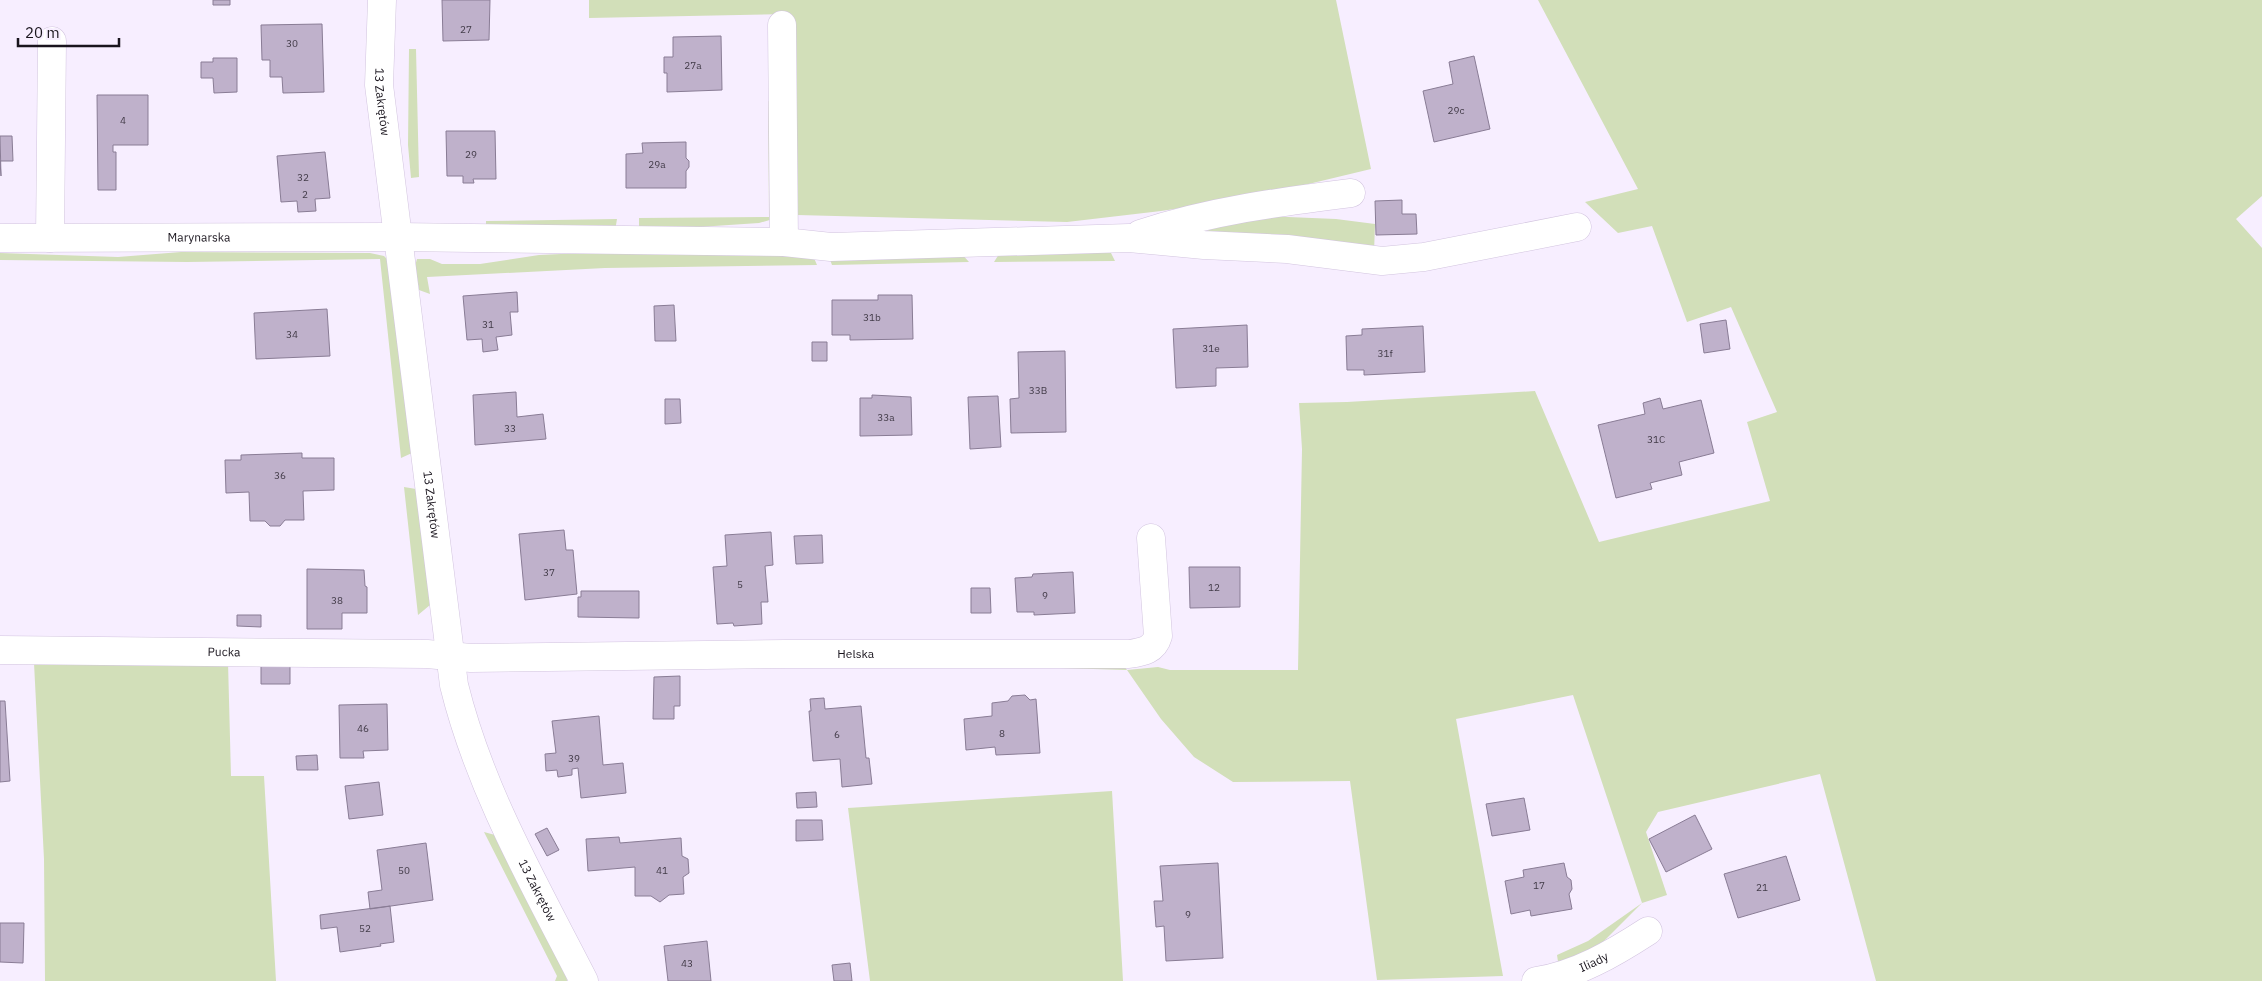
<svg xmlns="http://www.w3.org/2000/svg" width="2262" height="981" viewBox="0 0 2262 981" font-family="'IBM Plex Sans',sans-serif">
<style>
.green{fill:#d2dfb9}
.building{fill:#bfb1cb;stroke:#897c95}
.lines{fill:none;stroke-linecap:round;stroke-linejoin:round}
.minor-casing{stroke:#d2c4df;stroke-width:29}
.minor{stroke:#fff;stroke-width:28}
.labels{text-anchor:middle;stroke-width:4;stroke-linejoin:round;paint-order:stroke}
.number-label{font-size:10px;fill:#423b48}
.street-label{font-size:12px;fill:#19141d;stroke:#f7eeff}
</style>
<rect width="100%" height="100%" fill="#f7eeff"/>
<!-- green -->
<path class="green" d="M 589,0 L 1336,0 L 1371,169 L 1259,196 L 1161,211 L 1067,222 L 797,215 L 791,206 L 791,14 L 589,18 Z
M 1538,0 L 2262,0 L 2262,196 L 2236,219 L 2262,248 L 2262,981 L 1876,981 L 1820,774 L 1658,812 L 1646,832 L 1667,895 L 1642,903 L 1603,942 L 1559,968 L 1557,955 L 1588,941 L 1642,903 L 1573,695 L 1456,719 L 1503,976 L 1377,980 L 1350,781 L 1233,782 L 1194,757 L 1161,719 L 1127,670 L 989,666 L 1122,663 L 1127,670 L 1158,667 L 1170,670 L 1298,670 L 1302,449 L 1299,403 L 1347,402 L 1535,391 L 1599,542 L 1770,501 L 1747,422 L 1777,412 L 1731,307 L 1687,322 L 1652,226 L 1618,233 L 1585,202 L 1638,189 Z
M 409,49 L 416,49 L 419,177 L 411,178 L 408,145 Z
M 768,101 L 774,101 L 773,219 L 759,223 L 639,231 L 639,218 L 769,217 Z
M 1263,216 L 1336,219 L 1375,224 L 1374,253 L 1216,233 L 1206,230 Z
M 617,219 L 615,231 L 486,226 L 486,221 Z
M 1001,251 L 1110,251 L 1115,261 L 994,262 Z
M 181,252 L 370,253 L 384,256 L 390,262 L 412,453 L 401,458 L 380,259 L 187,262 L 0,260 L 0,253 L 118,257 Z
M 605,252 L 807,252 L 814,258 L 817,265 L 605,268 L 427,277 L 430,294 L 419,290 L 415,266 L 417,259 L 430,259 L 442,264 L 480,264 L 539,255 Z
M 960,252 L 969,262 L 832,265 L 828,254 Z
M 404,487 L 416,489 L 430,605 L 418,615 Z
M 228,662 L 231,776 L 264,776 L 276,981 L 45,981 L 44,859 L 34,663 Z
M 1112,791 L 1123,981 L 870,981 L 848,808 Z
M 484,832 L 495,835 L 566,968 L 567,981 L 555,981 L 557,976 Z"/>
<!-- building -->
<path class="building" d="M 213,0 L 230,0 L 230,5 L 213,5 Z
M 442,0 L 490,0 L 489,40 L 443,41 Z
M 322,24 L 324,92 L 283,93 L 282,77 L 270,77 L 270,60 L 262,60 L 261,25 Z
M 721,36 L 722,90 L 667,92 L 667,73 L 664,73 L 664,57 L 673,57 L 673,37 Z
M 1474,56 L 1490,129 L 1434,142 L 1423,91 L 1453,84 L 1449,62 Z
M 213,58 L 237,58 L 237,92 L 214,93 L 213,78 L 201,78 L 201,62 L 213,62 Z
M 97,95 L 148,95 L 148,145 L 113,145 L 113,152 L 116,152 L 116,190 L 98,190 Z
M 446,131 L 495,131 L 496,179 L 473,179 L 474,183 L 463,183 L 463,176 L 447,176 Z
M 0,136 L 12,136 L 13,161 L 0,161 L 1,176 Z
M 686,142 L 686,158 L 689,161 L 689,167 L 686,171 L 686,188 L 626,188 L 626,154 L 643,153 L 642,143 Z
M 325,152 L 330,198 L 315,199 L 316,211 L 298,212 L 297,201 L 281,202 L 277,156 Z
M 1402,200 L 1402,214 L 1416,214 L 1417,234 L 1376,235 L 1375,201 Z
M 517,292 L 518,312 L 510,312 L 512,335 L 496,337 L 498,350 L 483,352 L 482,339 L 467,340 L 463,296 Z
M 878,295 L 912,295 L 913,339 L 850,340 L 850,335 L 832,335 L 832,300 L 878,300 Z
M 674,305 L 676,341 L 655,341 L 654,306 Z
M 327,309 L 330,356 L 256,359 L 254,313 Z
M 1726,320 L 1730,349 L 1704,353 L 1700,324 Z
M 1247,325 L 1248,367 L 1216,368 L 1216,386 L 1176,388 L 1173,329 Z
M 1423,326 L 1425,372 L 1364,375 L 1364,370 L 1347,370 L 1346,336 L 1362,335 L 1362,329 Z
M 812,342 L 827,342 L 827,361 L 812,361 Z
M 1065,351 L 1066,432 L 1011,433 L 1010,399 L 1019,398 L 1018,352 Z
M 516,392 L 517,417 L 543,414 L 546,439 L 475,445 L 473,395 Z
M 872,395 L 911,397 L 912,435 L 860,436 L 860,398 L 872,398 Z
M 998,396 L 1001,447 L 970,449 L 968,397 Z
M 1660,398 L 1663,409 L 1701,400 L 1714,453 L 1679,462 L 1682,475 L 1650,483 L 1652,489 L 1616,498 L 1598,425 L 1645,414 L 1643,403 Z
M 665,399 L 680,399 L 681,423 L 665,424 Z
M 302,453 L 302,458 L 334,458 L 334,490 L 303,491 L 304,520 L 285,520 L 280,526 L 270,526 L 265,521 L 250,521 L 249,492 L 226,493 L 225,460 L 241,460 L 241,455 Z
M 564,530 L 566,550 L 573,550 L 577,594 L 525,600 L 519,534 Z
M 771,532 L 773,565 L 765,566 L 768,602 L 761,602 L 762,624 L 734,626 L 733,623 L 717,624 L 713,567 L 727,566 L 725,535 Z
M 822,535 L 823,563 L 796,564 L 794,536 Z
M 1189,567 L 1240,567 L 1240,607 L 1190,608 Z
M 307,569 L 364,570 L 365,586 L 367,587 L 367,613 L 342,613 L 342,629 L 307,629 Z
M 1073,572 L 1075,613 L 1034,615 L 1034,612 L 1017,612 L 1015,578 L 1032,577 L 1033,574 Z
M 971,588 L 990,588 L 991,613 L 971,613 Z
M 581,591 L 639,591 L 639,618 L 578,617 L 578,597 L 581,597 Z
M 237,615 L 261,615 L 261,627 L 237,626 Z
M 261,666 L 290,666 L 290,684 L 261,684 Z
M 680,676 L 680,706 L 674,706 L 674,719 L 653,719 L 654,677 Z
M 1025,695 L 1030,700 L 1036,699 L 1040,753 L 996,755 L 995,747 L 966,750 L 964,719 L 992,716 L 992,703 L 1008,701 L 1012,696 Z
M 824,698 L 825,709 L 861,706 L 866,758 L 869,758 L 872,784 L 842,787 L 840,759 L 813,761 L 809,711 L 811,711 L 810,699 Z
M 0,701 L 5,701 L 10,781 L 0,782 Z
M 387,704 L 388,750 L 363,751 L 364,758 L 340,758 L 339,705 Z
M 599,716 L 603,765 L 623,763 L 626,793 L 581,798 L 578,768 L 572,769 L 572,775 L 558,777 L 557,770 L 546,771 L 545,754 L 556,753 L 552,721 Z
M 317,755 L 318,770 L 297,770 L 296,756 Z
M 379,782 L 383,815 L 349,819 L 345,786 Z
M 816,792 L 817,807 L 797,808 L 796,793 Z
M 1524,798 L 1530,830 L 1492,836 L 1486,804 Z
M 1695,815 L 1712,849 L 1666,872 L 1649,839 Z
M 796,820 L 822,820 L 823,840 L 796,841 Z
M 547,828 L 559,850 L 547,856 L 535,834 Z
M 619,837 L 620,843 L 681,838 L 682,856 L 688,859 L 689,873 L 683,877 L 684,894 L 669,895 L 660,902 L 651,896 L 635,896 L 635,867 L 588,871 L 586,839 Z
M 426,843 L 433,900 L 370,909 L 368,892 L 382,890 L 377,850 Z
M 1786,856 L 1800,900 L 1738,918 L 1724,874 Z
M 1218,863 L 1223,958 L 1166,961 L 1164,926 L 1156,927 L 1154,901 L 1163,901 L 1160,866 Z
M 1564,863 L 1567,877 L 1571,880 L 1572,889 L 1569,894 L 1572,909 L 1531,916 L 1530,910 L 1511,914 L 1505,881 L 1524,877 L 1523,870 Z
M 390,906 L 394,942 L 380,944 L 381,946 L 340,952 L 337,927 L 321,929 L 320,915 Z
M 0,923 L 24,923 L 23,963 L 0,962 Z
M 707,941 L 711,981 L 668,981 L 664,946 Z
M 850,963 L 852,981 L 834,981 L 832,965 Z"/>
<g class="lines">
<defs>
<g id="minor">
<path id="s1" d="M 382,0 L 379,85 L 454,685 C 480,791 535,885 584,981"/>
<path d="M 782,25 L 784,242"/>
<path d="M 1140,234 C 1209,211 1279,202 1351,193"/>
<path id="s2" d="M 0,238 L 398,237 L 784,242 L 831,247 L 1129,238 L 1204,245 L 1287,249 L 1382,261 L 1424,257 L 1577,227"/>
<path d="M 50,238 L 52,41"/>
<path id="s3" d="M 0,650 L 427,654 L 471,658 L 786,654 L 1129,654 C 1143,652 1154,650 1158,636 L 1151,538"/>
<path id="s4" d="M 1536,981 C 1577,975 1614,953 1648,931"/>
</g>
</defs>
<!-- minor casing -->
<use href="#minor" class="minor-casing"/>
<!-- minor -->
<use href="#minor" class="minor"/>
</g>
<g class="labels">
<!-- number labels -->
<g class="number-label">
<text x="466" y="33">27</text>
<text x="292" y="47">30</text>
<text x="693" y="69">27a</text>
<text x="1456" y="114">29c</text>
<text x="123" y="124">4</text>
<text x="471" y="158">29</text>
<text x="657" y="168">29a</text>
<text x="303" y="181">32</text>
<text x="305" y="198">2</text>
<text x="872" y="321">31b</text>
<text x="488" y="328">31</text>
<text x="292" y="338">34</text>
<text x="1211" y="352">31e</text>
<text x="1385" y="357">31f</text>
<text x="1038" y="394">33B</text>
<text x="886" y="421">33a</text>
<text x="510" y="432">33</text>
<text x="1656" y="443">31C</text>
<text x="280" y="479">36</text>
<text x="549" y="576">37</text>
<text x="740" y="588">5</text>
<text x="1214" y="591">12</text>
<text x="1045" y="599">9</text>
<text x="337" y="604">38</text>
<text x="363" y="732">46</text>
<text x="1002" y="737">8</text>
<text x="837" y="738">6</text>
<text x="574" y="762">39</text>
<text x="404" y="874">50</text>
<text x="662" y="874">41</text>
<text x="1539" y="889">17</text>
<text x="1762" y="891">21</text>
<text x="1188" y="918">9</text>
<text x="365" y="932">52</text>
<text x="687" y="967">43</text>
</g>
<!-- street labels -->
<g class="street-label">
<text dy="4" stroke="none"><textPath href="#s1" startOffset="102">13 Zakrętów</textPath></text>
<text dy="4" stroke="none"><textPath href="#s2" startOffset="199">Marynarska</textPath></text>
<text dy="4" stroke="none"><textPath href="#s1" startOffset="508">13 Zakrętów</textPath></text>
<text dy="4" stroke="none"><textPath href="#s3" startOffset="224">Pucka</textPath></text>
<text dy="4" stroke="none"><textPath href="#s3" startOffset="856">Helska</textPath></text>
<text dy="4" stroke="none"><textPath href="#s1" startOffset="912">13 Zakrętów</textPath></text>
<text dy="4" stroke="none"><textPath href="#s4" startOffset="61">Iliady</textPath></text>
</g>
</g>
<!-- scale -->
<path d="M18 38v8h101v-8" fill="none" stroke="#19141d" stroke-width="2.5"/>
<text x="25" y="38" font-size="15" fill="#19141d" stroke="#f7eeff" stroke-width="4" paint-order="stroke">20 m</text>
</svg>
